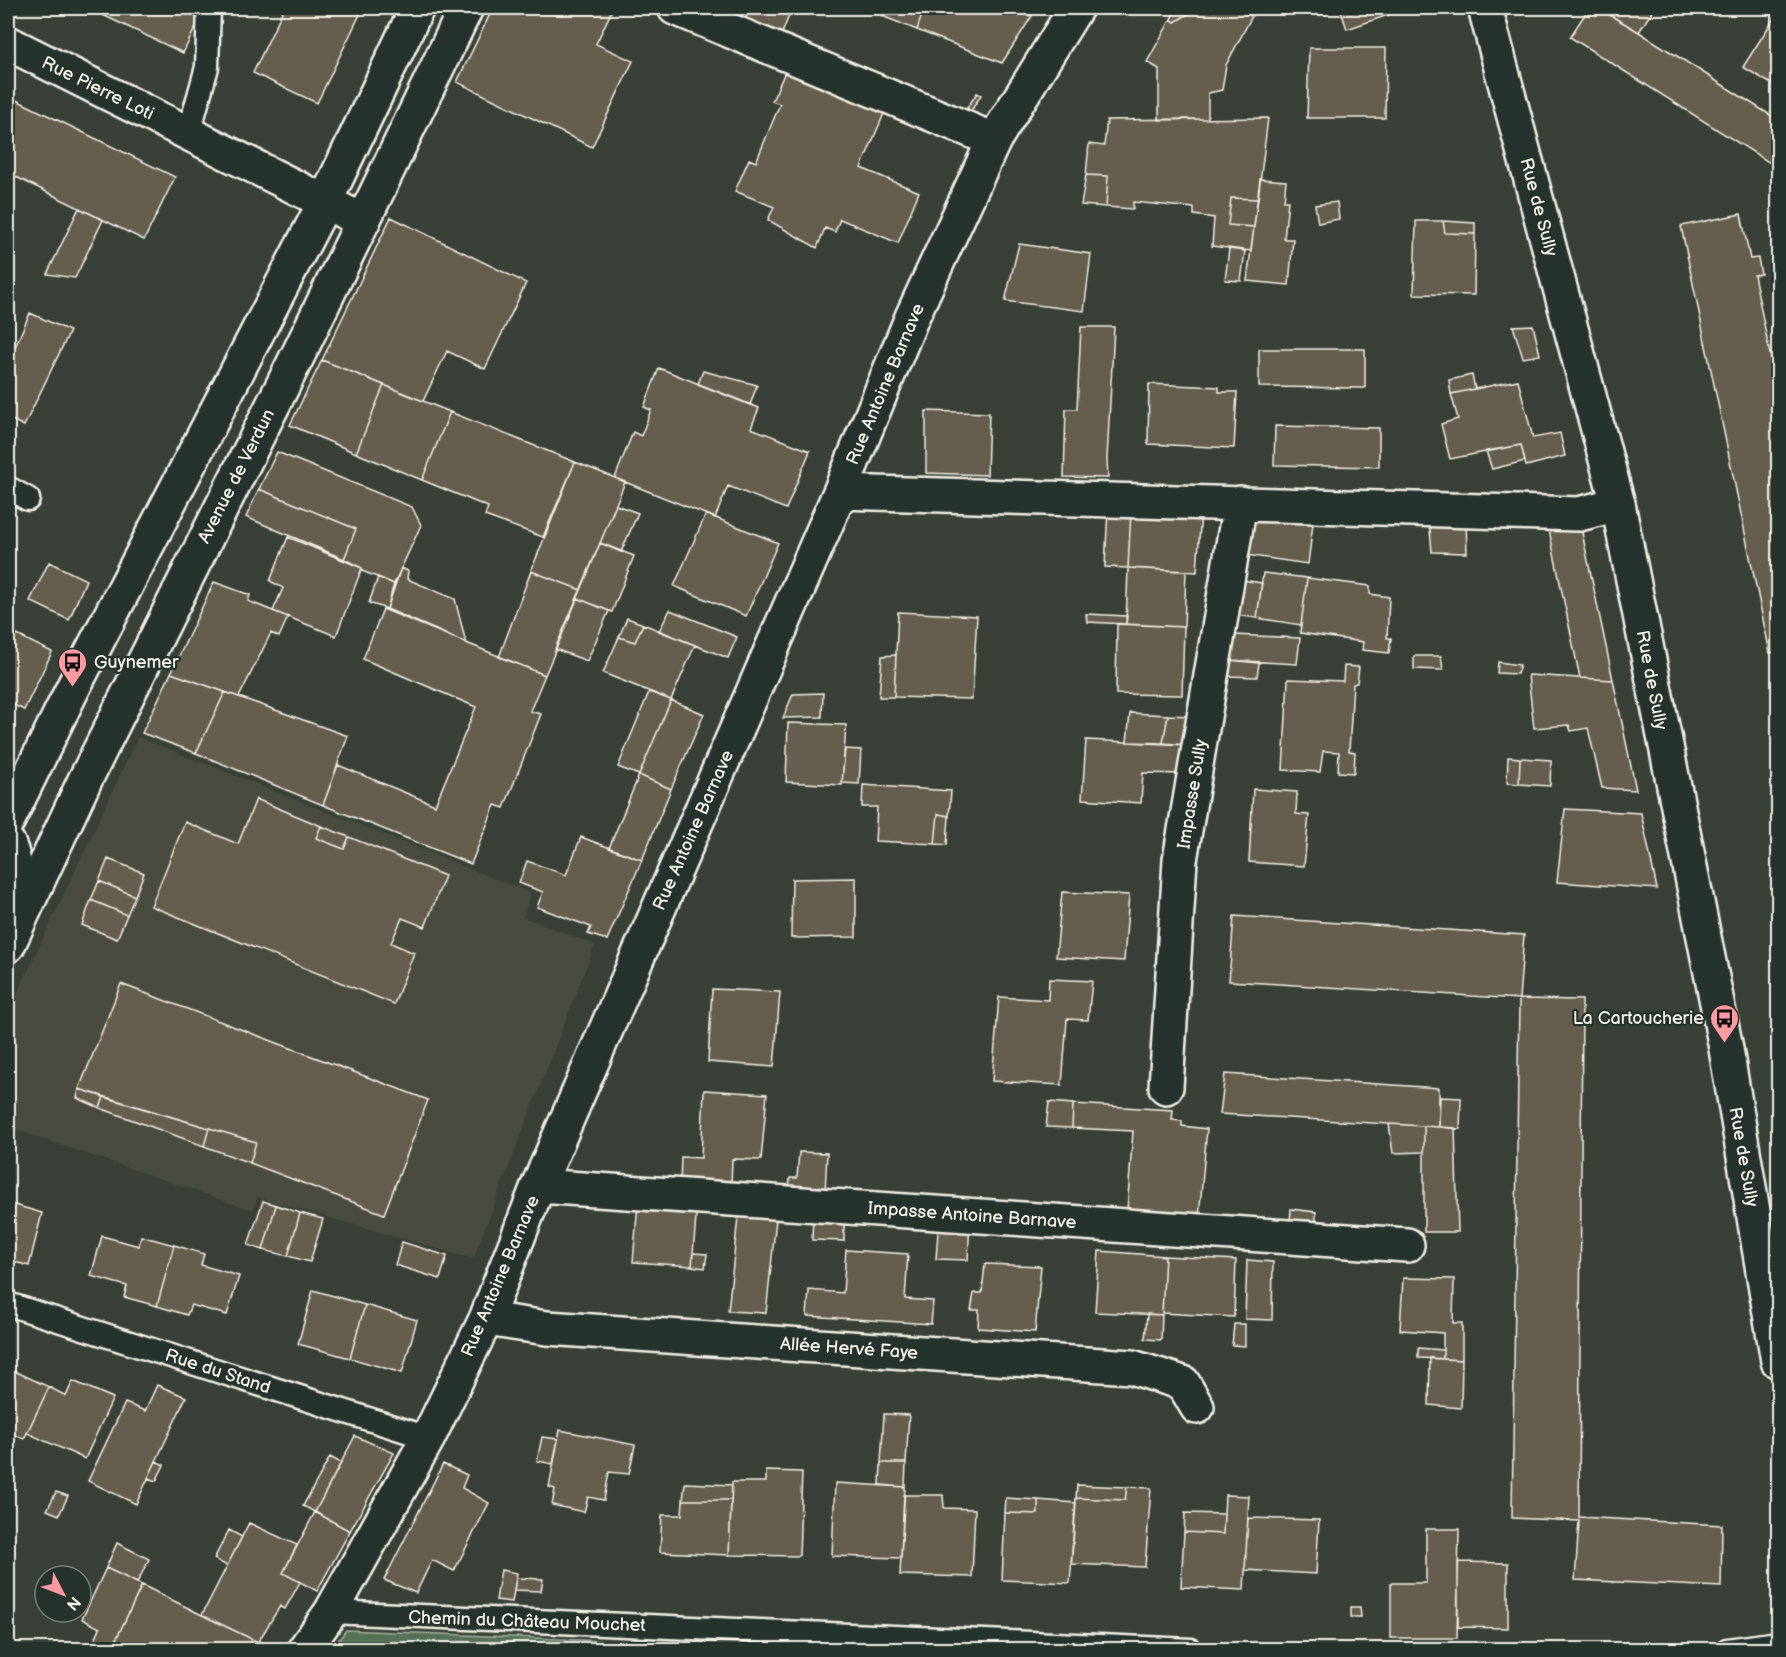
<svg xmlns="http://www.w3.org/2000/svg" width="1786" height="1657" viewBox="0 0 1786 1657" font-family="'Balsamiq Sans',sans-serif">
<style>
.built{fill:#494c41}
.green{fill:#557157;stroke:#a4b1a0;stroke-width:1.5}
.building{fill:#655d4e;stroke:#f4f1e8;stroke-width:1.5}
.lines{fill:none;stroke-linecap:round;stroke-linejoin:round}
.lane-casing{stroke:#f4f1e8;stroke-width:27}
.street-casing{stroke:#f4f1e8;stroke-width:38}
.secondary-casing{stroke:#f4f1e8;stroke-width:38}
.primary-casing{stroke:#f4f1e8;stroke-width:38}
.lane{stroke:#26332d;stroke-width:22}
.street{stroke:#26332d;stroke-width:33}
.secondary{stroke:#26332d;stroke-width:33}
.primary{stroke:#26332d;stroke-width:33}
.labels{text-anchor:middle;stroke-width:4.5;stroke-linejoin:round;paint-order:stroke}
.street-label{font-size:18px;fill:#f4f1e8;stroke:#26332d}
.poi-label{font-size:18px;fill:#f4f1e8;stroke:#26332d;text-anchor:start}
</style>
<rect width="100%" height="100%" fill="#394037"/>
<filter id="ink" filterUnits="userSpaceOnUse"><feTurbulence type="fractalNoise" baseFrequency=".0167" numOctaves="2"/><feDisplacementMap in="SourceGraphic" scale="12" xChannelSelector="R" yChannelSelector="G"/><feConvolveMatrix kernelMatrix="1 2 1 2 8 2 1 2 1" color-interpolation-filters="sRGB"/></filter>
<g filter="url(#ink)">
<!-- built -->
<path class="built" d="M 138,737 L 531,893 L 523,917 L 595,945 L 473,1259 L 258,1197 L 252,1210 L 8,1127 L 8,1013 Z"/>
<!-- green -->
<path class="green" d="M 346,1630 L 791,1649 L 332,1649 Z"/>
<!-- building -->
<path class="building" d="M 88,8 L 190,8 L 202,14 L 183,53 Z
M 284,8 L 363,8 L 317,103 L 253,73 Z
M 493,8 L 613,8 L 596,44 L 633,61 L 592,147 L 457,82 Z
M 750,8 L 792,8 L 781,36 L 744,22 Z
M 885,8 L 924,8 L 917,30 L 882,16 Z
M 924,8 L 1009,8 L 1032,16 L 1002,63 L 917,30 Z
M 1177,8 L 1193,8 L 1190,13 L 1175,22 L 1171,19 Z
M 1193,8 L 1208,8 L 1214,11 L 1216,8 L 1237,8 L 1252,16 L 1226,65 L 1222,90 L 1208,93 L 1208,119 L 1159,120 L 1159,69 L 1147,62 L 1171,19 L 1175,22 L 1190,13 Z
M 1340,8 L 1406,8 L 1406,9 L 1347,29 Z
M 1589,8 L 1598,8 L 1639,32 L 1778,120 L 1778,168 L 1570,37 Z
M 1598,8 L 1654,8 L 1639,32 Z
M 1776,15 L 1778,16 L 1778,88 L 1743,67 Z
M 1309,48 L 1386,48 L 1385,118 L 1307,118 Z
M 789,63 L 888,104 L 861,168 L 919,192 L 898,243 L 840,219 L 835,232 L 825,228 L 817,248 L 768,220 L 774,207 L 735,191 L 749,159 L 756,162 L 780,104 L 772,101 Z
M 977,93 L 981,95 L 971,111 L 967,108 Z
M 8,96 L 175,177 L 144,240 L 8,173 Z
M 1268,118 L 1258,199 L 1231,198 L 1228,225 L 1254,227 L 1251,251 L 1212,246 L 1214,218 L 1194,215 L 1194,208 L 1133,202 L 1133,209 L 1106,207 L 1108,176 L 1086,175 L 1089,144 L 1104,146 L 1107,120 Z
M 1086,175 L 1108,176 L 1106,207 L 1081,205 Z
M 1260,179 L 1286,181 L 1284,201 L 1288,201 L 1284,239 L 1293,239 L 1289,285 L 1247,281 Z
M 1231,198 L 1258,199 L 1254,227 L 1228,225 Z
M 1337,202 L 1339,219 L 1318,223 L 1315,205 Z
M 79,208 L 103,220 L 75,278 L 47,274 Z
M 1741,214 L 1750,259 L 1758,258 L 1761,274 L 1754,275 L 1772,364 L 1778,363 L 1778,380 L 1776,380 L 1778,393 L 1778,651 L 1770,653 L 1681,226 Z
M 391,217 L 526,283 L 485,369 L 447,351 L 423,401 L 322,360 Z
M 1416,221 L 1443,221 L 1445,233 L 1475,234 L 1474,295 L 1414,294 Z
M 1443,221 L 1475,223 L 1475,234 L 1445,233 Z
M 1019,244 L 1091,254 L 1084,311 L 1005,301 Z
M 1229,249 L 1245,251 L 1241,281 L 1225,280 Z
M 30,313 L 70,331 L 24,426 L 8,418 L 8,363 Z
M 1533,325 L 1540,355 L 1523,358 L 1513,326 Z
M 1081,327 L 1114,327 L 1107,459 L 1108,478 L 1064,477 L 1066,409 L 1077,409 Z
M 1259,349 L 1365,349 L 1365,388 L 1259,387 Z
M 322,360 L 384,385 L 356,453 L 290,425 Z
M 659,368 L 759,408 L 751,428 L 810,451 L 786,509 L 728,486 L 715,518 L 615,478 L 633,432 L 641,436 L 651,410 L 644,407 Z
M 703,371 L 757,385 L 750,405 L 698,384 Z
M 1472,375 L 1475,389 L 1451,394 L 1449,380 Z
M 1518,380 L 1533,438 L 1560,433 L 1565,456 L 1526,466 L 1521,445 L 1450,459 L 1441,424 L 1458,419 L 1451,394 Z
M 1149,384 L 1219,387 L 1219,392 L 1237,392 L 1234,448 L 1148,444 Z
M 384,385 L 450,412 L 422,480 L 356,453 Z
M 926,411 L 989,413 L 987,475 L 926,473 Z
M 450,412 L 575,462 L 543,537 L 485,516 L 488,507 L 422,480 Z
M 1275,426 L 1379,428 L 1379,467 L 1274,465 Z
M 1521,445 L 1525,461 L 1492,469 L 1486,451 Z
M 277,452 L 412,507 L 421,525 L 394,584 L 362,571 L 362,568 L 344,559 L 356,529 L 259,489 Z
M 575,462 L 625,482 L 581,590 L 531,571 Z
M 259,489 L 356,529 L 344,559 L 246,517 Z
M 616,505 L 638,513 L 621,552 L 600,543 Z
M 1108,508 L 1131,510 L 1128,568 L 1105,567 Z
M 1131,510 L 1201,511 L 1197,572 L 1128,568 Z
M 1256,511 L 1314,515 L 1308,564 L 1245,555 Z
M 706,514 L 778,543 L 746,616 L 674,586 Z
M 1429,518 L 1466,519 L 1467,553 L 1432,552 Z
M 1580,523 L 1613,680 L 1580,678 L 1549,530 Z
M 288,537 L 362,568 L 336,636 L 273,611 L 283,588 L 270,581 Z
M 600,543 L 634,556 L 612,612 L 577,598 Z
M 49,562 L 86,580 L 69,620 L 30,601 Z
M 401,568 L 408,571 L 407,579 L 455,599 L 466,643 L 387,609 Z
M 1128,568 L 1186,571 L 1184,627 L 1126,624 Z
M 531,571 L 581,590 L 545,675 L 499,657 Z
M 1263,573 L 1307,578 L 1301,625 L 1257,618 Z
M 378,577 L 394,584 L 387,609 L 369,603 Z
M 1307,578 L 1370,586 L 1370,594 L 1389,597 L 1387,638 L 1391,638 L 1389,653 L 1362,650 L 1363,642 L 1300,633 Z
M 1241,580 L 1262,583 L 1257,618 L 1235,615 Z
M 214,582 L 250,595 L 248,601 L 288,617 L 279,637 L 271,633 L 239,697 L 171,673 Z
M 577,598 L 609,611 L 587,661 L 555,649 Z
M 383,609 L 545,675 L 530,711 L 541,714 L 504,808 L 495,805 L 471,864 L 323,805 L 338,765 L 435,805 L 476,707 L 363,659 Z
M 670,610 L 737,637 L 728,658 L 659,631 Z
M 898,612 L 977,616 L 972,699 L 894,697 Z
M 1086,614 L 1127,616 L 1126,624 L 1087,622 Z
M 627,618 L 643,624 L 635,642 L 619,637 Z
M 643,624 L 695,645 L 671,700 L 603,673 L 619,637 L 635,642 Z
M 1117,624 L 1184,627 L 1182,695 L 1116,694 Z
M 15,634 L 52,652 L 24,710 L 8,702 L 8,649 Z
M 1233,635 L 1300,638 L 1297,664 L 1229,660 Z
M 896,655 L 894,697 L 879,697 L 882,656 Z
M 1414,656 L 1441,656 L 1443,670 L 1414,669 Z
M 1229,660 L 1259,663 L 1257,677 L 1227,676 Z
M 1498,662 L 1520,665 L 1517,674 L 1497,673 Z
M 1344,666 L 1359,667 L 1357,683 L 1353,684 L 1349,751 L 1355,752 L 1354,773 L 1338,772 L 1339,752 L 1323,751 L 1320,772 L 1283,770 L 1288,679 L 1343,681 Z
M 171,673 L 225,692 L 196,753 L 142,733 Z
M 1528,675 L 1613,680 L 1636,790 L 1602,788 L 1588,728 L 1571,731 L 1569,725 L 1534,728 Z
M 225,692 L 348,736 L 323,805 L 196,753 Z
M 649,692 L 671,700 L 639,775 L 618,767 Z
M 823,693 L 822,717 L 783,718 L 793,694 Z
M 671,700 L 704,714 L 671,789 L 639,775 Z
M 1130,713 L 1168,715 L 1163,743 L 1127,742 Z
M 1168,715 L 1191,716 L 1187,745 L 1163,743 Z
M 788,723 L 846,725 L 842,785 L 786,782 Z
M 1086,740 L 1187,745 L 1183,774 L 1143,773 L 1141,803 L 1082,799 Z
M 845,749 L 861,750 L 859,784 L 842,783 Z
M 1508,757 L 1520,758 L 1519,784 L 1507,783 Z
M 1520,758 L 1551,760 L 1550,786 L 1519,784 Z
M 639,775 L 671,789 L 642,860 L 609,848 Z
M 863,785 L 951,791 L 949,816 L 938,814 L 935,844 L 875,841 L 877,807 L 862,807 Z
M 1253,789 L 1297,792 L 1296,814 L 1309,815 L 1304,866 L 1249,862 Z
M 256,799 L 321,826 L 316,838 L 344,849 L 349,837 L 445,876 L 425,927 L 402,918 L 391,943 L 414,953 L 394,1004 L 151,906 L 185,822 L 238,844 Z
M 1565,809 L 1641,813 L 1657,889 L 1557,882 Z
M 938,814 L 949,816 L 947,845 L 935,844 Z
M 321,826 L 349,837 L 344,849 L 316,838 Z
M 581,837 L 642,860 L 607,940 L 588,934 L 591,927 L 537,907 L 543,892 L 519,883 L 527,861 L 566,875 Z
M 108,859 L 144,873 L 135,896 L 99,881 Z
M 856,878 L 856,937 L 791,938 L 792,879 Z
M 99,881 L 135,896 L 127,915 L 91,900 Z
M 1062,892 L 1129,895 L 1124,961 L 1056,957 Z
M 91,900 L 127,915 L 117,939 L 82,925 Z
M 1234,916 L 1524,935 L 1519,999 L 1229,981 Z
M 1049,979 L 1092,981 L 1088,1020 L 1067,1019 L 1062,1085 L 992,1081 L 999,997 L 1048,1000 Z
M 121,984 L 428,1100 L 384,1214 L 250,1163 L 256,1142 L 79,1089 Z
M 712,989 L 780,992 L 774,1067 L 708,1062 Z
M 1519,999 L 1582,1000 L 1579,1517 L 1722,1525 L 1721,1587 L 1575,1580 L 1579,1521 L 1512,1518 Z
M 1225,1074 L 1439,1088 L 1439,1127 L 1220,1114 Z
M 79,1089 L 104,1097 L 100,1108 L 77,1098 Z
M 704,1090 L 767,1094 L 761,1160 L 732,1159 L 731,1186 L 680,1184 L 681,1157 L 701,1158 Z
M 104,1097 L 209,1128 L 204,1146 L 100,1108 Z
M 1440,1097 L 1461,1098 L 1460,1129 L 1439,1127 Z
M 1049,1102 L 1073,1104 L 1072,1128 L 1046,1127 Z
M 1073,1104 L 1173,1110 L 1172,1120 L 1182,1121 L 1182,1126 L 1207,1129 L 1199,1217 L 1127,1210 L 1133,1131 L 1072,1128 Z
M 1389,1124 L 1424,1126 L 1424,1152 L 1393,1153 Z
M 1424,1126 L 1455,1128 L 1458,1232 L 1424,1232 Z
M 209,1128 L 256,1142 L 250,1163 L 204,1146 Z
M 799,1152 L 827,1153 L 825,1192 L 789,1189 L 790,1178 L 797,1178 Z
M 263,1201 L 276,1205 L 263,1250 L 248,1245 Z
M 8,1203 L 42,1213 L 29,1266 L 8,1260 Z
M 638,1203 L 697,1205 L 692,1266 L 633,1262 Z
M 276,1205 L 300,1213 L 288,1256 L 263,1250 Z
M 739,1208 L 777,1210 L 766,1313 L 728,1311 Z
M 1291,1209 L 1316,1212 L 1316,1222 L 1290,1222 Z
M 300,1213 L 323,1219 L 310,1262 L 288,1256 Z
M 813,1213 L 844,1215 L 844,1241 L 812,1240 Z
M 939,1219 L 970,1220 L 968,1260 L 936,1259 Z
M 102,1236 L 139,1246 L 141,1236 L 174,1245 L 157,1306 L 124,1297 L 127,1286 L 91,1276 Z
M 402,1242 L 447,1256 L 440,1279 L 395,1265 Z
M 174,1245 L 204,1254 L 201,1265 L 239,1276 L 227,1315 L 191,1305 L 187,1315 L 157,1306 Z
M 846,1250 L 908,1254 L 905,1299 L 933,1301 L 931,1324 L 807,1316 L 809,1290 L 843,1293 Z
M 1099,1251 L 1165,1256 L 1162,1315 L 1095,1312 Z
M 693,1253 L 707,1254 L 705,1268 L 692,1266 Z
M 1165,1256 L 1236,1260 L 1234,1317 L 1162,1313 Z
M 1247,1260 L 1273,1262 L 1272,1320 L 1245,1319 Z
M 985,1264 L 1041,1266 L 1035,1332 L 978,1328 L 979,1310 L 971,1310 L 974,1293 L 982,1293 Z
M 1403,1278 L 1454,1279 L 1453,1323 L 1462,1323 L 1462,1360 L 1443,1359 L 1443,1333 L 1400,1330 Z
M 313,1290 L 365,1305 L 350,1358 L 298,1344 Z
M 365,1305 L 417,1320 L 402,1373 L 350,1358 Z
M 1147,1314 L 1162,1315 L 1161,1340 L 1145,1339 Z
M 1234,1324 L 1245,1324 L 1245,1346 L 1232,1345 Z
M 1418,1348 L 1443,1350 L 1443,1359 L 1418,1358 Z
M 1430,1358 L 1462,1360 L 1461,1408 L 1429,1405 Z
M 8,1368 L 49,1387 L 24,1439 L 8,1432 Z
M 73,1381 L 113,1398 L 85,1459 L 27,1433 L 49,1387 L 66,1396 Z
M 157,1385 L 186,1397 L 136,1504 L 88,1481 L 125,1403 L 145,1411 Z
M 884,1414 L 909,1415 L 906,1463 L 881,1463 Z
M 560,1430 L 635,1445 L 629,1474 L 609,1472 L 604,1500 L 588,1497 L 584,1512 L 552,1505 L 555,1489 L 549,1487 Z
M 355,1436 L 394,1453 L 350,1531 L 315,1512 Z
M 542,1437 L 558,1439 L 553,1464 L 537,1461 Z
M 330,1457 L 341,1463 L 315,1512 L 303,1506 Z
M 156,1461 L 164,1465 L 156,1481 L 148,1478 Z
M 881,1463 L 906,1463 L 905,1487 L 880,1485 Z
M 443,1464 L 467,1475 L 462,1488 L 489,1503 L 454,1571 L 432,1560 L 416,1593 L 384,1580 Z
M 766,1471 L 802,1472 L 799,1556 L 729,1555 L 732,1482 L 766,1482 Z
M 685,1483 L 732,1485 L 731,1500 L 683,1500 Z
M 835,1483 L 905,1487 L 901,1558 L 832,1556 Z
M 1077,1485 L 1127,1487 L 1125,1500 L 1076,1498 Z
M 1127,1487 L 1151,1488 L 1145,1567 L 1071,1564 L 1076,1498 L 1125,1500 Z
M 56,1492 L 68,1496 L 59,1515 L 47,1510 Z
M 904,1495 L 943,1495 L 944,1508 L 975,1509 L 972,1577 L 900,1575 Z
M 1225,1495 L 1249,1496 L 1244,1590 L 1181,1587 L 1184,1532 L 1223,1534 Z
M 1006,1498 L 1038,1500 L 1038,1514 L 1005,1513 Z
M 683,1500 L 731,1500 L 729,1555 L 660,1552 L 662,1515 L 682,1515 Z
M 1038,1500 L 1076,1503 L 1070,1583 L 1002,1580 L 1005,1513 L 1038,1514 Z
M 315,1512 L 350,1531 L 317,1591 L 283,1573 Z
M 1185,1513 L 1224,1514 L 1223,1534 L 1184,1532 Z
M 1248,1518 L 1319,1520 L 1316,1574 L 1245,1570 Z
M 249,1523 L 297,1545 L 283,1573 L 300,1582 L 285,1609 L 280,1606 L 258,1642 L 202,1615 Z
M 1426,1529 L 1459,1529 L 1457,1638 L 1391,1638 L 1391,1583 L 1426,1583 Z
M 229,1530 L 242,1537 L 227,1566 L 214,1559 Z
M 117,1543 L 149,1559 L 137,1583 L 106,1568 Z
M 1458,1562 L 1508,1563 L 1508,1628 L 1458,1627 Z
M 106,1568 L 142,1585 L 111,1650 L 94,1650 L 91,1648 L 100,1628 L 82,1619 Z
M 501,1570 L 517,1573 L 512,1602 L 496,1600 Z
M 516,1578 L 543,1579 L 541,1591 L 514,1590 Z
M 142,1585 L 202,1615 L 258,1642 L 253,1650 L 111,1650 Z
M 1351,1607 L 1360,1607 L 1361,1617 L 1351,1617 Z"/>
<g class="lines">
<defs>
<path id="lane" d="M 189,132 L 207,67 L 209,8
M 8,488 L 28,499
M 8,1304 L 428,1438
M 331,1612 L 1191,1650
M 1727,1650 L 1778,1643"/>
<path id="street" d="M 675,8 L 994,140
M 8,43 L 363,221
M 840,492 L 1579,514 L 1618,504
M 8,843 C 21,872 15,904 8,935
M 1166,1087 L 1180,860 L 1240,503
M 538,1186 L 1407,1245
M 486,1319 L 547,1328 L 1132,1367 L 1183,1383 L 1197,1407
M 304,1650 L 331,1612 L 428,1438 L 486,1319 L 538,1186 L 840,492 L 912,317 L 994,140 L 1076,8"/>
<path id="secondary" d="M 1485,8 L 1618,504 L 1725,1043 L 1778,1361"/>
<path id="primary" d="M 8,820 L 73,688 L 325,202 L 417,8
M 8,945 L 84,782 L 301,349 L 466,8"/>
</defs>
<!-- lane casing -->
<use href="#lane" class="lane-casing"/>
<!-- street casing -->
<use href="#street" class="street-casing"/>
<!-- secondary casing -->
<use href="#secondary" class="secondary-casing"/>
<!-- primary casing -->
<use href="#primary" class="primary-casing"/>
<!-- lane -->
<use href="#lane" class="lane"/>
<!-- street -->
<use href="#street" class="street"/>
<!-- secondary -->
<use href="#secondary" class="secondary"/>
<!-- primary -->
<use href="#primary" class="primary"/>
</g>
</g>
<!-- icons -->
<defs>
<symbol id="bus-pin" viewBox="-11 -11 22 30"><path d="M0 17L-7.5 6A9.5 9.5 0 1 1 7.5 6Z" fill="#ff9aa2" stroke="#26332d"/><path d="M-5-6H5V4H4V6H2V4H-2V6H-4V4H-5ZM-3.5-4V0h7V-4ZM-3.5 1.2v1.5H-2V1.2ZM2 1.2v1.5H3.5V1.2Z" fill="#111"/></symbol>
</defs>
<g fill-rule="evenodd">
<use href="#bus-pin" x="56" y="646" width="33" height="45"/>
<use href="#bus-pin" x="1708" y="1002" width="33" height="45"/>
</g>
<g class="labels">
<!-- street labels -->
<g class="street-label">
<text transform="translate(98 88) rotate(26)" y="6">Rue Pierre Loti</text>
<text transform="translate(1539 207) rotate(75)" y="6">Rue de Sully</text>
<text transform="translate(885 384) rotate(-67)" y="6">Rue Antoine Barnave</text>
<text transform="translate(236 476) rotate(-63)" y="6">Avenue de Verdun</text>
<text transform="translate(1652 680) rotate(79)" y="6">Rue de Sully</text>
<text transform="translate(1192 794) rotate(-81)" y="6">Impasse Sully</text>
<text transform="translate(693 830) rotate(-66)" y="6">Rue Antoine Barnave</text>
<text transform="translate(1744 1157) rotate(80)" y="6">Rue de Sully</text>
<text transform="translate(972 1215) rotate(4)" y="6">Impasse Antoine Barnave</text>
<text transform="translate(500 1276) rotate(-67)" y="6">Rue Antoine Barnave</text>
<text transform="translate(849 1348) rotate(4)" y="6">Allée Hervé Faye</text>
<text transform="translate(218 1371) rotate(18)" y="6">Rue du Stand</text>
<text transform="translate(527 1621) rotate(2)" y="6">Chemin du Château Mouchet</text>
</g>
<!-- poi labels -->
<g class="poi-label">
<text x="94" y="668">Guynemer</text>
<text x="1704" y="1024" text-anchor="end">La Cartoucherie</text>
</g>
</g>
<!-- margin -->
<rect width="1786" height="1657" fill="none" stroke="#26332d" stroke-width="30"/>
<rect x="15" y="15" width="1756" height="1627" fill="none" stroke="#f4f1e8" stroke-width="2" filter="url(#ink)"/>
<!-- north arrow -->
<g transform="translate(63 1594) rotate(132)"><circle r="28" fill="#26332d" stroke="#787f78" stroke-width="1.5"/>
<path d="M0-4.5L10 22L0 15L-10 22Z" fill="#ff9aa2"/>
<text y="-9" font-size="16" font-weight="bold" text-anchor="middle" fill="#f4f1e8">N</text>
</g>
</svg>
